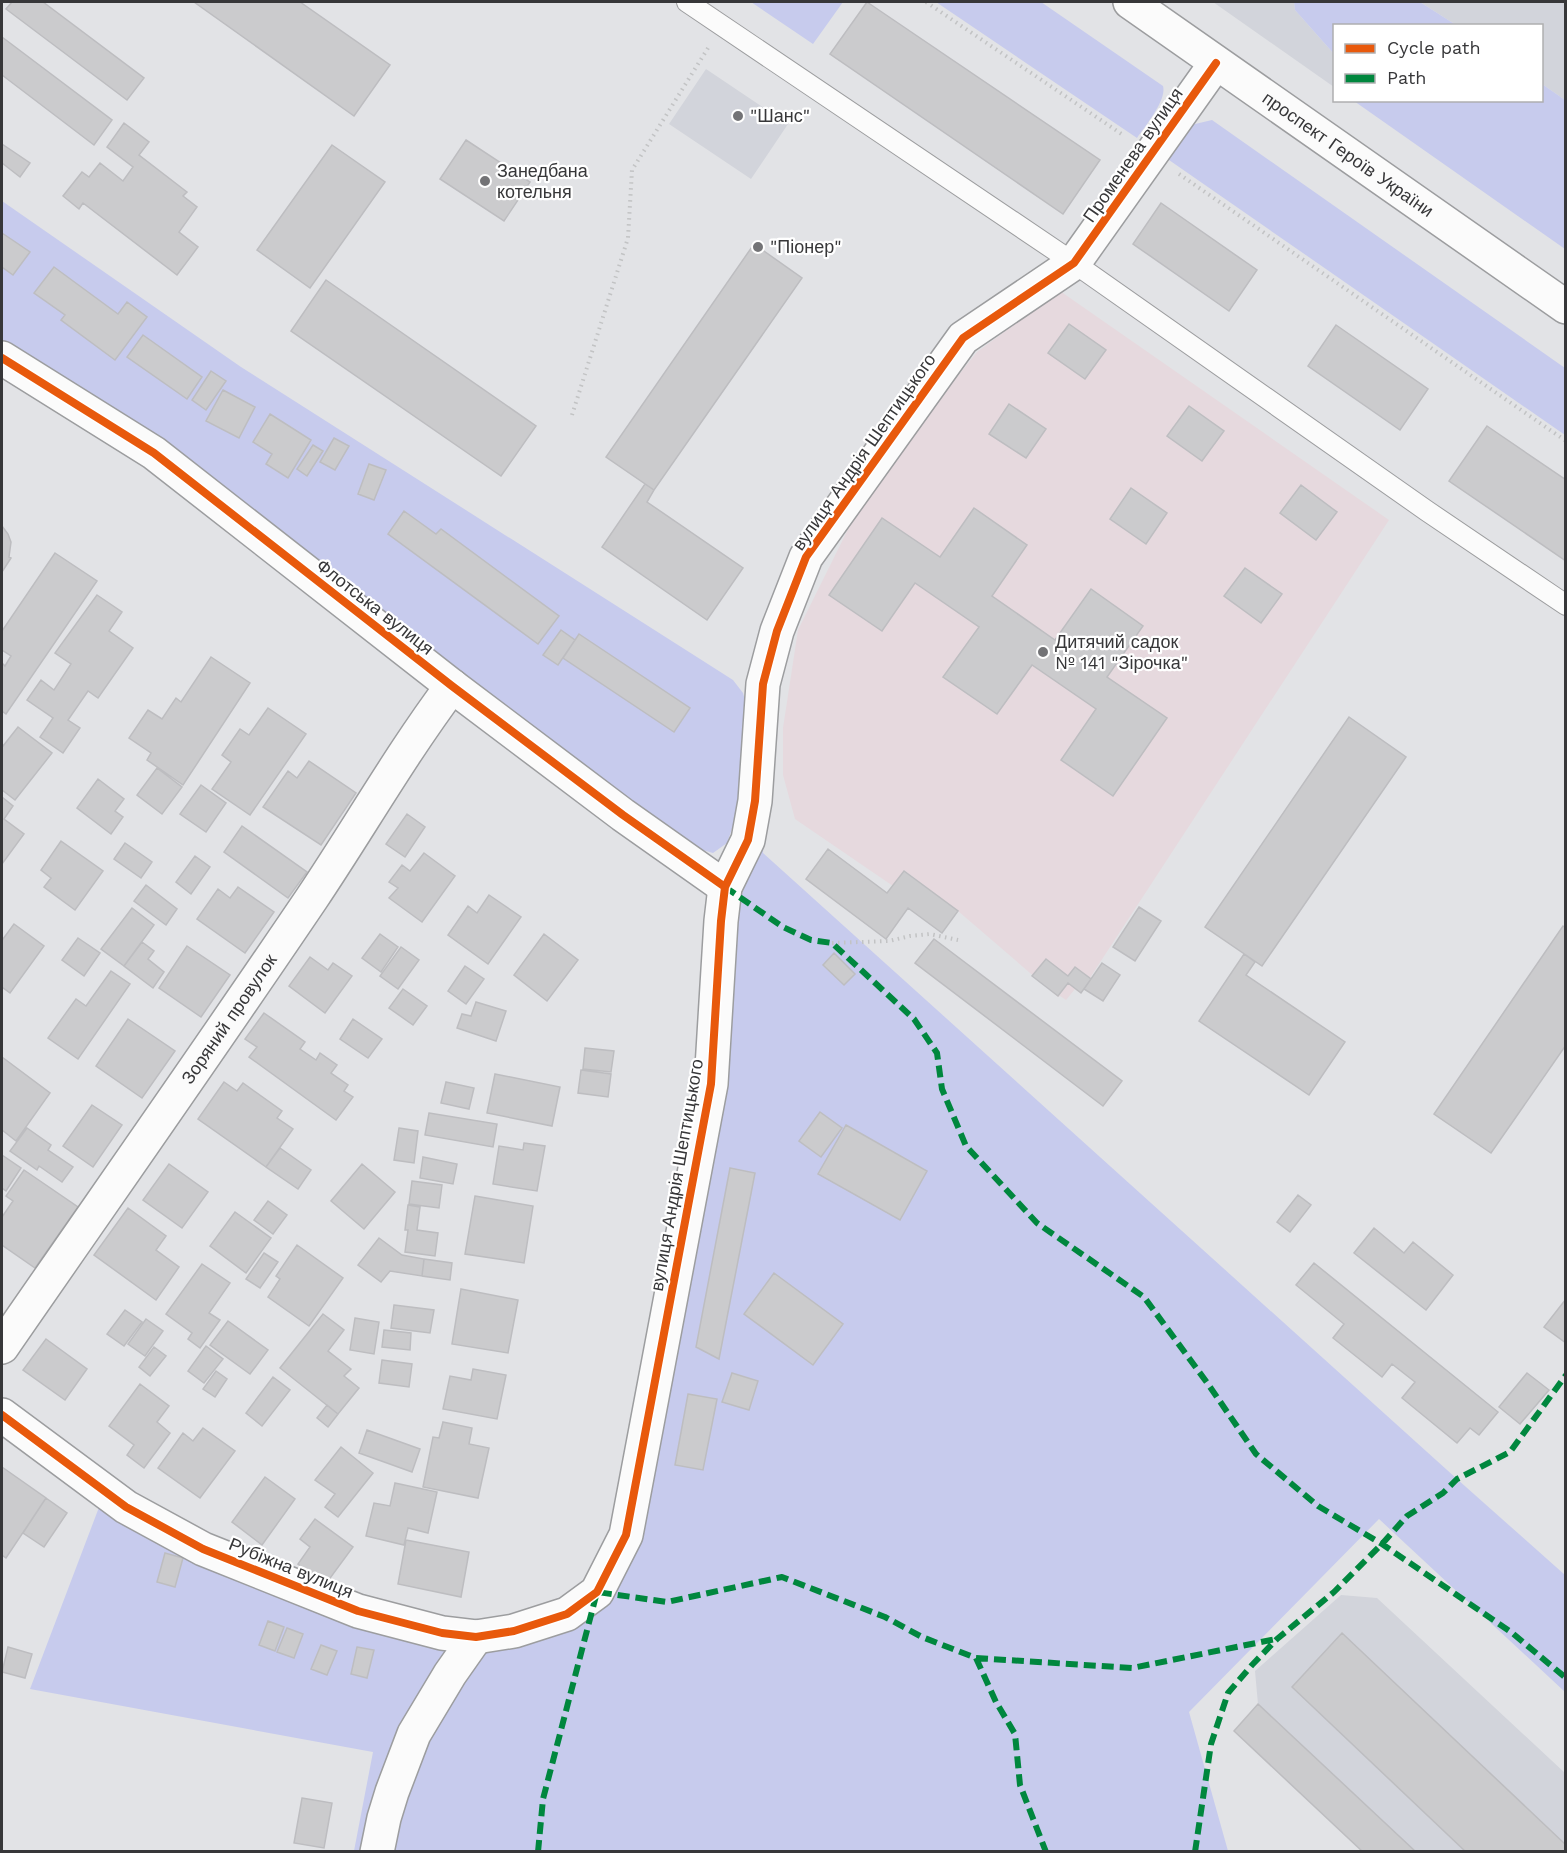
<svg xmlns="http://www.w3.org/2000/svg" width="1567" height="1853" viewBox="0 0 1567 1853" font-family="'Work Sans',sans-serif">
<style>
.built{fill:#d2d4db}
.education{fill:#e6d9de}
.green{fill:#c7cbed}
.building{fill:#cbcbcd;stroke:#bdbdc0;stroke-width:1.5}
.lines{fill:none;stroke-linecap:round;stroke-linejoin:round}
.lane-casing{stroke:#9c9d9f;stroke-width:22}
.street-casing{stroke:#9c9d9f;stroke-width:36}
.highway-casing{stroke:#9c9d9f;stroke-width:36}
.path{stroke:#c2c3c4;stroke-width:4;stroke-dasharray:1.5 4.5;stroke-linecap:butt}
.lane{stroke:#fbfbfb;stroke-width:20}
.street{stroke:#fbfbfb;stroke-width:33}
.highway{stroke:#fbfbfb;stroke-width:33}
.quiet{stroke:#00873e;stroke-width:6;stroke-dasharray:12 6;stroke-linecap:butt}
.cycleway-casing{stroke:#fff;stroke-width:11}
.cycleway{stroke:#e8590c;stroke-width:8}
.poi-dot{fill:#737376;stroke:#fff;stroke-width:2}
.labels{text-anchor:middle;stroke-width:4.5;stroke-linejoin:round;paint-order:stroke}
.poi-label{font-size:18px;fill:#373739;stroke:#fff;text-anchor:start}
.street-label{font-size:18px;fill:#373739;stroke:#fff}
</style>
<rect width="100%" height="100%" fill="#e2e3e6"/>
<!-- built -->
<path class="built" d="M 1213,2 L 1294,2 L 1295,10 L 1334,54 L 1334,87 Z
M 1420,2 L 1565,2 L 1565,100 L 1542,84 L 1542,26 L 1456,25 Z
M 706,69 L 788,124 L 751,179 L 669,124 Z
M 1341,1595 L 1377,1598 L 1565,1773 L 1565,1851 L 1363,1851 L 1234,1731 L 1258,1704 L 1255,1671 Z"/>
<!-- education -->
<path class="education" d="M 1060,291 L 1389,520 L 1080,993 L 1075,989 L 1066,1000 L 1060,996 L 1058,997 L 958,911 L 905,871 L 893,886 L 795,819 L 783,775 L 783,728 L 798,630 L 869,487 L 977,352 Z"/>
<!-- green -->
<path class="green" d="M 751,2 L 843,2 L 813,44 Z
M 936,2 L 1041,2 L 1163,86 C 1167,100 1145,126 1137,138 Z
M 1294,2 L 1420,2 L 1456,25 L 1334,26 L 1334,54 L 1295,10 Z
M 1542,84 L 1565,100 L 1565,249 L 1354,101 L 1542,100 Z
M 1212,120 L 1565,368 L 1565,435 L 1169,160 L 1168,156 L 1191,125 Z
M 2,201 L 241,367 L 733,680 L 743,693 L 748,711 L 745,792 L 727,843 L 713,853 L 699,849 L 551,745 L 125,414 L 2,344 Z
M 764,839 L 763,853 L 1457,1479 L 1565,1575 L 1565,1692 L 1379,1519 L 1189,1712 L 1228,1851 L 354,1851 L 373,1752 L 30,1689 L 109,1481 L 212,1542 L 333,1591 L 421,1616 L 497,1621 L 563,1599 L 596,1572 L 613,1538 L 731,921 Z"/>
<!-- building -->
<path class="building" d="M 12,2 L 43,2 L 144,78 L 127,100 L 6,9 Z
M 194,2 L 300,2 L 390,65 L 354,116 Z
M 867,2 L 1100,160 L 1063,214 L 830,54 Z
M 2,37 L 112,120 L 94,145 L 2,75 Z
M 124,123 L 149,142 L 139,155 L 187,192 L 183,196 L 197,207 L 179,232 L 198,247 L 177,275 L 83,203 L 79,209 L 63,196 L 82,172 L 89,177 L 100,163 L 123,181 L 133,167 L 107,147 Z
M 466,140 L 530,182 L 504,221 L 440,179 Z
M 2,144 L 30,163 L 20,177 L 2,163 Z
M 332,145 L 385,182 L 310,288 L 257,250 Z
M 1161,203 L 1257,270 L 1229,311 L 1133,244 Z
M 2,233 L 30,252 L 13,275 L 2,267 Z
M 754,244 L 802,278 L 654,490 L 606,457 Z
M 54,267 L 118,314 L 127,302 L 147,317 L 115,360 L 61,320 L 65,315 L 34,293 Z
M 326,280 L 536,426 L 501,476 L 291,331 Z
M 1069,324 L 1106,350 L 1085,379 L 1048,353 Z
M 1336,325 L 1428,389 L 1400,430 L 1308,366 Z
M 143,335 L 202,377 L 187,399 L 127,357 Z
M 211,371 L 226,381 L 206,410 L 192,400 Z
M 223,390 L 255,407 L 239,438 L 206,421 Z
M 1009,404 L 1046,429 L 1026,458 L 989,434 Z
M 1189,406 L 1224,431 L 1202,461 L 1167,436 Z
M 270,414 L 311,440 L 288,478 L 266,464 L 272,454 L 253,442 Z
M 1487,426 L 1566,480 L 1566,561 L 1449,481 Z
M 334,438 L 349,446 L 335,470 L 320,462 Z
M 313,445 L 323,451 L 307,476 L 297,469 Z
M 369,464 L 386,470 L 374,500 L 358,494 Z
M 645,484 L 654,490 L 647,502 L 743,568 L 707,620 L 602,547 Z
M 1301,485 L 1337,512 L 1316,540 L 1280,513 Z
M 1131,488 L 1167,513 L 1146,544 L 1110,519 Z
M 974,508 L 1027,545 L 992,596 L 1055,640 L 1091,589 L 1143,626 L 1107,677 L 1167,718 L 1113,796 L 1061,760 L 1096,709 L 1032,665 L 997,714 L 943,677 L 979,627 L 915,583 L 882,631 L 829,595 L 882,518 L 940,557 Z
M 404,511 L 436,534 L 441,529 L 559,616 L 538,644 L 388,534 Z
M 2,526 L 8,534 L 11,542 L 9,557 L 11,558 L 2,572 Z
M 55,553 L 97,581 L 6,714 L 2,711 L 2,663 L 5,666 L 11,656 L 2,650 L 2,631 Z
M 1245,568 L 1282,594 L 1261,623 L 1224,596 Z
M 97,595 L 122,612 L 109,631 L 133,648 L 98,698 L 88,691 L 68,720 L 80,728 L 63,753 L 40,737 L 53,718 L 27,700 L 41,680 L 54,690 L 71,664 L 55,653 Z
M 561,630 L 575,640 L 558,665 L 543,655 Z
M 579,634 L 690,708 L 674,732 L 563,658 Z
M 211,657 L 250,683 L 183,785 L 147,760 L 151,753 L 129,738 L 148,710 L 162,719 L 176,698 L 181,702 Z
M 268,708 L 306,734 L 250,815 L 212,789 L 231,762 L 222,755 L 240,729 L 249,735 Z
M 1349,717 L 1406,757 L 1262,966 L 1205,927 Z
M 18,727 L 52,753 L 15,800 L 2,790 L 2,744 L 3,746 Z
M 309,761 L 356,793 L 321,845 L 263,807 L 288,771 L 297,778 Z
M 157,768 L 182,787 L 162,814 L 137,795 Z
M 98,779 L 124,799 L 115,811 L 123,817 L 111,834 L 77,808 Z
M 201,785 L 226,803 L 206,832 L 180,814 Z
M 2,797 L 13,806 L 4,819 L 24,834 L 2,864 Z
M 407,814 L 425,827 L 405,857 L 386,844 Z
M 242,826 L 307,872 L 288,898 L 224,852 Z
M 61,841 L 103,871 L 75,910 L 44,887 L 51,878 L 41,870 Z
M 125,843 L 152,862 L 141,878 L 114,859 Z
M 828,849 L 887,893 L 904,871 L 958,911 L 942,933 L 908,908 L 886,939 L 806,879 Z
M 424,853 L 455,876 L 422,922 L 389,898 L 398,888 L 389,882 L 402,865 L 410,871 Z
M 195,856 L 210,867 L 191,894 L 176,882 Z
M 146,885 L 177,909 L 166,925 L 134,901 Z
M 238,887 L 274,912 L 245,953 L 197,919 L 218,889 L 230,898 Z
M 489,895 L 521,917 L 488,964 L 448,935 L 468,906 L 477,913 Z
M 1139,907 L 1161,921 L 1135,961 L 1113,947 Z
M 132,908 L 154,925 L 124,966 L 101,949 Z
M 14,924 L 44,946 L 10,993 L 2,987 L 2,938 L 3,939 Z
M 1563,926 L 1566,928 L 1566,1045 L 1491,1153 L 1434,1114 Z
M 380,934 L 398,947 L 381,972 L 362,958 Z
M 544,934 L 578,960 L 547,1001 L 514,975 Z
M 78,938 L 100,953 L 84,976 L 62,960 Z
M 934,939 L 1122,1081 L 1103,1106 L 915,963 Z
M 142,942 L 154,951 L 148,959 L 164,972 L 153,988 L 124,966 Z
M 187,946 L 230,975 L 201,1017 L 159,988 Z
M 401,947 L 419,960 L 398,989 L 380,976 Z
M 834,953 L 855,974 L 844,985 L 823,965 Z
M 1244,954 L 1255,962 L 1246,975 L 1345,1042 L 1309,1095 L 1199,1021 Z
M 310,957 L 328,970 L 333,963 L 352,976 L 325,1013 L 289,986 Z
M 1046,959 L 1068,976 L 1075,967 L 1091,979 L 1081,993 L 1068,983 L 1058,996 L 1032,976 Z
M 1102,963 L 1120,975 L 1103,1001 L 1084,989 Z
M 465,966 L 484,979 L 466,1004 L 448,991 Z
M 111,971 L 130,984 L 78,1059 L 48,1038 L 76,999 L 86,1006 Z
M 403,989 L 427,1006 L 413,1025 L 389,1008 Z
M 476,1002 L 506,1011 L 496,1041 L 457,1028 L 462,1014 L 471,1016 Z
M 264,1013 L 305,1042 L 300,1049 L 316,1060 L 320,1053 L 337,1065 L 331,1073 L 348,1085 L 344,1091 L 353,1097 L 336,1120 L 249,1057 L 257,1047 L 245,1039 Z
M 128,1019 L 175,1051 L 142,1098 L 96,1066 Z
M 353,1019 L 382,1039 L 368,1058 L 340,1039 Z
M 585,1048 L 614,1051 L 611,1072 L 583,1069 Z
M 2,1057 L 50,1093 L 16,1141 L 2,1130 Z
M 581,1070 L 611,1074 L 608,1097 L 578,1093 Z
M 495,1074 L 560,1087 L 552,1126 L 487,1113 Z
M 224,1082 L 237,1091 L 243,1083 L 282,1111 L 277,1118 L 293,1129 L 266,1167 L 198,1119 Z
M 446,1082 L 474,1088 L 469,1109 L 441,1103 Z
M 92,1105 L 122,1125 L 93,1167 L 63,1146 Z
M 820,1112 L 842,1128 L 821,1157 L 799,1141 Z
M 429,1113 L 497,1124 L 493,1147 L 425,1135 Z
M 846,1125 L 927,1171 L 900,1220 L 818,1174 Z
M 27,1128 L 51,1145 L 48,1150 L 73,1167 L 62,1182 L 39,1166 L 37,1170 L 10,1151 Z
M 399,1128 L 418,1131 L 414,1163 L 394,1160 Z
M 524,1143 L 545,1146 L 537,1191 L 493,1184 L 499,1146 L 523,1150 Z
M 280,1148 L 311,1170 L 298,1189 L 266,1167 Z
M 2,1155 L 21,1168 L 6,1191 L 2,1188 Z
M 423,1157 L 457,1164 L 453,1184 L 420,1178 Z
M 169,1164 L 208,1192 L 182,1228 L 143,1200 Z
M 362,1164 L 395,1192 L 364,1229 L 331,1201 Z
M 730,1168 L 755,1173 L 719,1359 L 696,1347 Z
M 24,1170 L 78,1207 L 35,1268 L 2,1245 L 2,1217 L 13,1201 L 6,1196 Z
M 412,1181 L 442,1185 L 439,1208 L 409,1204 Z
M 1298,1195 L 1311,1205 L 1290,1232 L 1277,1222 Z
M 475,1196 L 533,1206 L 524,1263 L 465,1254 Z
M 268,1201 L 287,1215 L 273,1234 L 254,1220 Z
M 408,1205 L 420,1207 L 417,1230 L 438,1233 L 435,1256 L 405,1252 L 408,1230 L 405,1230 Z
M 128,1208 L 166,1236 L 156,1250 L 179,1267 L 156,1300 L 94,1255 Z
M 235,1212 L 271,1238 L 246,1273 L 210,1246 Z
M 1374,1228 L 1404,1253 L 1413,1242 L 1453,1275 L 1426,1310 L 1354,1253 Z
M 379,1238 L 402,1255 L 424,1259 L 422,1276 L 390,1271 L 381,1282 L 358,1265 Z
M 297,1245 L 343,1278 L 309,1326 L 268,1297 L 280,1279 L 276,1276 Z
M 264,1253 L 278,1262 L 260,1288 L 246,1279 Z
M 424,1259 L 452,1263 L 450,1280 L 422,1276 Z
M 1314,1263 L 1498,1412 L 1479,1435 L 1470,1428 L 1457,1443 L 1402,1398 L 1415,1382 L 1392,1364 L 1382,1377 L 1333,1338 L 1344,1324 L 1296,1285 Z
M 202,1264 L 230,1283 L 209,1313 L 220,1320 L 200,1348 L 188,1339 L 192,1333 L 166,1314 Z
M 774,1273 L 843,1324 L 813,1365 L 744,1314 Z
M 461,1289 L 518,1300 L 508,1353 L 452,1344 Z
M 1566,1299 L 1566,1343 L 1544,1327 Z
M 394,1305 L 434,1310 L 430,1333 L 391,1328 Z
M 125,1310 L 142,1322 L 124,1346 L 107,1334 Z
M 323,1314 L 344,1330 L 328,1351 L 351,1369 L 344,1376 L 359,1388 L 338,1414 L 280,1368 Z
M 355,1318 L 379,1322 L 374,1354 L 350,1350 Z
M 146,1319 L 163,1331 L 145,1356 L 128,1344 Z
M 228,1321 L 268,1350 L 250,1374 L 210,1345 Z
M 384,1330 L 411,1333 L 410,1350 L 382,1347 Z
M 46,1339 L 87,1369 L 65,1400 L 23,1370 Z
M 206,1346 L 223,1359 L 204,1383 L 188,1371 Z
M 154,1347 L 166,1356 L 150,1376 L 139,1367 Z
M 382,1360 L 412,1364 L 409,1387 L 379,1383 Z
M 473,1369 L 506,1375 L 497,1419 L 443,1409 L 450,1376 L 471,1380 Z
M 216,1371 L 227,1379 L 215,1397 L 203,1389 Z
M 732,1373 L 758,1381 L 749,1410 L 722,1402 Z
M 1527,1373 L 1549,1390 L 1520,1424 L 1499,1407 Z
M 273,1377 L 290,1390 L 262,1426 L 246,1413 Z
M 140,1384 L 169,1406 L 157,1422 L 170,1433 L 144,1468 L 127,1455 L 134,1445 L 109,1426 Z
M 688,1394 L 717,1399 L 703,1470 L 675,1465 Z
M 327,1405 L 338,1414 L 328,1427 L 317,1418 Z
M 443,1422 L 472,1428 L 469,1444 L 489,1448 L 478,1498 L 423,1487 L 433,1437 L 439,1438 Z
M 203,1428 L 235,1451 L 200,1498 L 158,1468 L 183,1433 L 193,1441 Z
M 367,1430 L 420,1449 L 412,1472 L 359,1453 Z
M 341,1447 L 373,1473 L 338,1517 L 325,1507 L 335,1494 L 315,1480 Z
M 2,1467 L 46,1498 L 6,1558 L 2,1555 Z
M 265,1477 L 295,1499 L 262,1545 L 232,1522 Z
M 395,1483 L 437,1492 L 428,1533 L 408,1528 L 404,1545 L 366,1536 L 374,1503 L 390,1506 Z
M 46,1498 L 67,1513 L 44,1547 L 23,1533 Z
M 315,1519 L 353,1547 L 325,1585 L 298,1564 L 310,1547 L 300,1539 Z
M 406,1540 L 469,1552 L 461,1597 L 398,1584 Z
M 165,1553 L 183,1558 L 175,1587 L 157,1582 Z
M 268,1621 L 284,1627 L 275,1651 L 259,1645 Z
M 287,1628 L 303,1634 L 294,1658 L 277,1652 Z
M 1342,1633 L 1566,1845 L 1566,1852 L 1466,1852 L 1292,1687 Z
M 321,1645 L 337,1651 L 327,1675 L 311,1669 Z
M 8,1647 L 32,1654 L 25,1678 L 2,1672 Z
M 357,1647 L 374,1650 L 367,1678 L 351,1674 Z
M 1258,1704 L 1416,1852 L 1363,1852 L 1234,1731 Z
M 302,1798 L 332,1803 L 324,1848 L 294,1843 Z"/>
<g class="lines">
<defs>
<path id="lane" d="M 687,2 L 1074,263 L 1427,511 L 1566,605"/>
<g id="street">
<path d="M 2,358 L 154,453 L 452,686 L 623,815 L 725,887"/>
<path id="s1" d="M 2,1347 C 105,1198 210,1049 312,898 C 359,828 401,754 452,686"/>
<path d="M 2,1415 L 126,1507 L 203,1549 L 358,1611 L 442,1633 L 476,1637 L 514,1631 L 567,1614 L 597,1592 L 626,1535 L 711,1084 L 721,921 L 725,887 L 748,840 L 755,801 L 763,684 L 777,631 L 806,557 L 963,338 L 1074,263 L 1216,63"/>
<path d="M 377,1852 L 384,1818 L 392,1792 L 414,1734 L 450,1674 L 476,1637"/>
</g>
<g id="highway">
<path id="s2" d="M 1130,2 L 1566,307"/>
</g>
</defs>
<!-- lane casing -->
<use href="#lane" class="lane-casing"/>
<!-- street casing -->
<use href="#street" class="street-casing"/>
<!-- highway casing -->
<use href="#highway" class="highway-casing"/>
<!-- path -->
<path class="path" d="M 926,2 L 1123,135
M 1179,174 L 1566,441
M 572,415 L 628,238 L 632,170 L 708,48
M 832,943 L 889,941 L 910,936 L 930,934 L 958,940"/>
<!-- lane -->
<use href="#lane" class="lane"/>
<!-- street -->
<use href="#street" class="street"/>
<!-- highway -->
<use href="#highway" class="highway"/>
<!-- quiet -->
<path class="quiet" d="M 725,887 L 783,927 L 811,940 L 832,943 L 914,1019 L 937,1053 L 942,1089 L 966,1146 L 1037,1223 L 1144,1297 L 1208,1384 L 1256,1454 L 1318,1506 L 1382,1544 L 1511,1632 L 1566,1678
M 976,1658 L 1132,1668 L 1276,1639
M 538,1852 L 543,1799 L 597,1592 L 667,1602 L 782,1577 L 885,1617 L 922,1637 L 976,1658 L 996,1702 L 1015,1734 L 1020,1785 L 1046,1852
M 1195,1852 L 1211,1744 L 1228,1693 L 1252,1665 L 1277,1639 L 1334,1592 L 1382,1544 L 1407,1516 L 1443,1493 L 1457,1479 L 1510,1452 L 1566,1375"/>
<defs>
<path id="cycleway" d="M 2,358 L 154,453 L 452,686 L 623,815 L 725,887
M 2,1415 L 126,1507 L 203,1549 L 358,1611 L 442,1633 L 476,1637 L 514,1631 L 567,1614 L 597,1592 L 626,1535 L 711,1084 L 721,921 L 725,887 L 748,840 L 755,801 L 763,684 L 777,631 L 806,557 L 963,338 L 1074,263 L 1216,63"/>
</defs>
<!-- cycleway casing -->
<use href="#cycleway" class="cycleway-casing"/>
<!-- cycleway -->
<use href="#cycleway" class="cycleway"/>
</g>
<!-- markers -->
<g class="poi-dot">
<circle cx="738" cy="116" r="6"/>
<circle cx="485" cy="181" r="6"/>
<circle cx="758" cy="247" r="6"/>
<circle cx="1043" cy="652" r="6"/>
</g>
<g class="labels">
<!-- poi labels -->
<g class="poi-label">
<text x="750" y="122">"Шанс"</text>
<text x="497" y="177">Занедбана<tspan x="497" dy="21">котельня</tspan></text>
<text x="770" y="253">"Піонер"</text>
<text x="1055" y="648">Дитячий садок<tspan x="1055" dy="21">№ 141 "Зірочка"</tspan></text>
</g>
<!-- street labels -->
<g class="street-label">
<text transform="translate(1133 155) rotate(-55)" y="6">Променева вулиця</text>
<text dy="6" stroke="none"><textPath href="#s2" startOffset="266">проспект Героїв України</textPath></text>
<text transform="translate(864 452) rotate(-55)" y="6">вулиця Андрія Шептицького</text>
<text transform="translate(375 607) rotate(38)" y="6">Флотська вулиця</text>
<text dy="6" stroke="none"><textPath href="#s1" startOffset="399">Зоряний провулок</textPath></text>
<text transform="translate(677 1175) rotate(-80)" y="6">вулиця Андрія Шептицького</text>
<text transform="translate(291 1568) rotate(22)" y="6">Рубіжна вулиця</text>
</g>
</g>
<!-- border -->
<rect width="1567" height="1853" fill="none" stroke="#373739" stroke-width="6"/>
<!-- legend -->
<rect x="1333" y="24" width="210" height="78" fill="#ffffff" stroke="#afafb0" stroke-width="1.5"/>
<rect x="1345" y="44" width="30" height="9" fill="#e8590c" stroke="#afafb0" stroke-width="1.5"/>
<text x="1387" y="54" font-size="18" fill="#373739">Cycle path</text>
<rect x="1345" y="74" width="30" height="9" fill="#00873e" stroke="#afafb0" stroke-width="1.5"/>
<text x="1387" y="84" font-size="18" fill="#373739">Path</text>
</svg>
